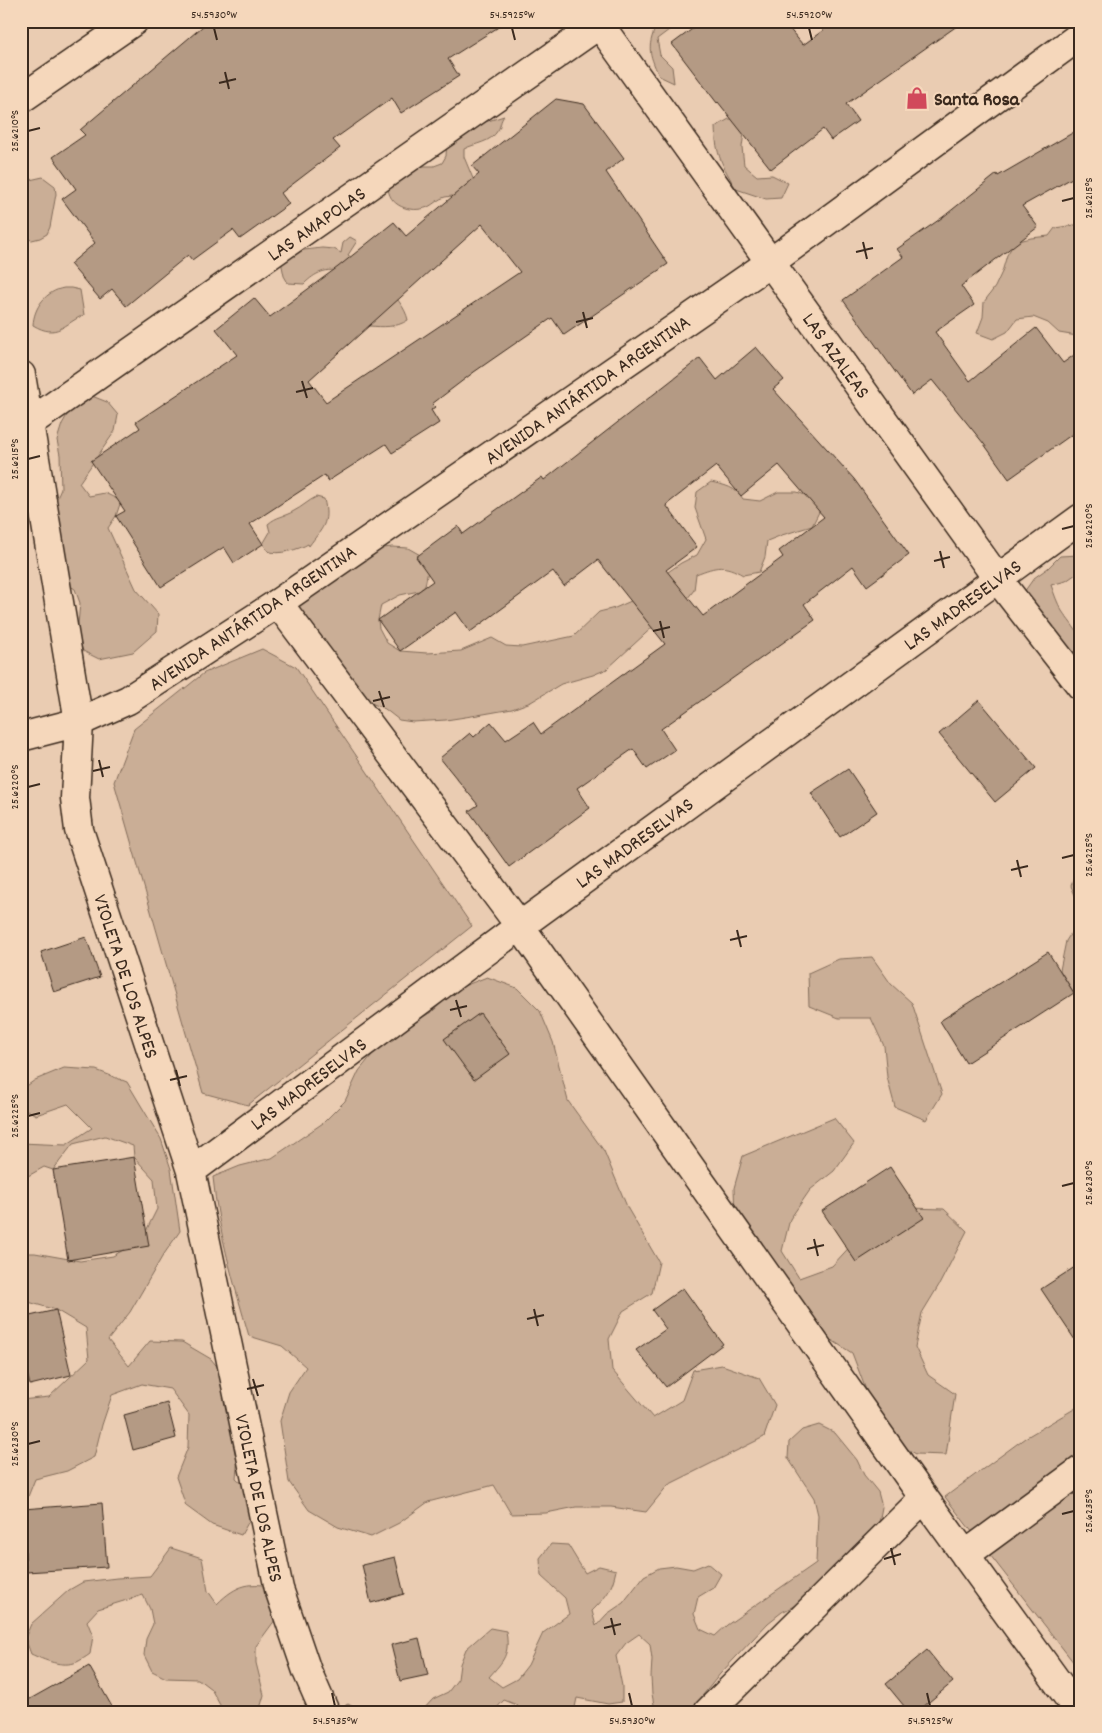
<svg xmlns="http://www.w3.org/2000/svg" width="1102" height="1733" viewBox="0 0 1102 1733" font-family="Dekko,sans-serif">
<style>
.green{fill:#caae96;stroke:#826c5a}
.building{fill:#b49a84;stroke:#3b2a1e;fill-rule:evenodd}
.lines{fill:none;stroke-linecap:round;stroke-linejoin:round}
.minor-casing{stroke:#3b2a1e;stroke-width:31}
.major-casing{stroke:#3b2a1e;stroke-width:31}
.minor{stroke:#f5d7bb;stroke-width:28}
.major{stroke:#f5d7bb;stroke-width:28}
.ticks{fill:none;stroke:#3b2a1e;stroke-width:2}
.labels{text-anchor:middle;stroke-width:4;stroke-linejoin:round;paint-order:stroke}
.poi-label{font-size:20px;font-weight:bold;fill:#3b2a1e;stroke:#f5d7bb;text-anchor:start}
.street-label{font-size:20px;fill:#3b2a1e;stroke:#f5d7bb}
.neatline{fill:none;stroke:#3b2a1e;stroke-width:2}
.ticks-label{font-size:12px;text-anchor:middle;fill:#3b2a1e}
</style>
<rect width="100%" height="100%" fill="#eaccb2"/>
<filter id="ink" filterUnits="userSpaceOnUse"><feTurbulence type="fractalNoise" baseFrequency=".02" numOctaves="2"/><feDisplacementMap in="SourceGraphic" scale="10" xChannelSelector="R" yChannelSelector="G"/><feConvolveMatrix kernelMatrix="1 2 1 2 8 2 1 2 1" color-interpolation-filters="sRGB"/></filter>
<g filter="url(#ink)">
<!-- green -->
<path class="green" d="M 658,21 L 687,21 L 669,30 L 657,39 L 660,55 L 672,67 L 674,83 L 659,76 C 648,51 647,47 658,21 Z
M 504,116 C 500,121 501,126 498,130 C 491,143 475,143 464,149 L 464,157 L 474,181 C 471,185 467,190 464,193 C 459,196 450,196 445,197 C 438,199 434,204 428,207 C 411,214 387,206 388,185 L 416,166 L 434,166 L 442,163 L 446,156 L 447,139 L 469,127 Z
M 729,119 L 746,119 L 742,147 L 744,165 L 757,176 L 772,175 L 788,183 L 781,198 L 766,199 L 736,189 C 722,164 716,156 715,127 Z
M 43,177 L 55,186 L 56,194 L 50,227 L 47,234 L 40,238 L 32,240 L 21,237 L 21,182 Z
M 1081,224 L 1081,332 L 1077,336 L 1059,333 L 1048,323 L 1033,317 L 1017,319 L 1007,332 L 993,339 L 977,333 L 983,317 L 984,302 L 995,287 L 1002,272 L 1007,255 L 1015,242 L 1031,238 L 1049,236 L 1055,228 Z
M 350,237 L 357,241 L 348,255 C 367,269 403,296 408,320 C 396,328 383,327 369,326 L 342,272 C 327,267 315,273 304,284 L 288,283 L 284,276 L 281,261 L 295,251 L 322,248 L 334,249 L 341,253 L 343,243 Z
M 64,288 L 71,288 L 80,290 L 84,315 C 64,323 58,340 33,325 C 34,307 46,291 64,288 Z
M 92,396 L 107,402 L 118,415 L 115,431 L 79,483 L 89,496 L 105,493 L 121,501 L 116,516 L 108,528 L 136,589 L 158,614 L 157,631 L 133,652 L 99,659 L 83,651 L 77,635 L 80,603 L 75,589 L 61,580 L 54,505 L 61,489 L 60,455 L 57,440 L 62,424 L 70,410 Z
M 711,482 C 724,485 736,487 743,499 L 760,501 L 778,492 L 797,492 L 813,498 L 819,512 L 812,526 L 782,535 L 767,541 L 765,557 L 759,572 L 743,575 C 724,564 717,566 696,574 L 694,590 L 684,603 L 669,612 L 607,669 L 593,675 L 561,684 L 531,702 L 512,709 L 478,715 L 446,720 L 413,722 L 399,720 L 385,709 L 369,702 L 294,611 L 316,582 L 376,549 L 392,547 L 408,548 L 422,556 L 428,570 L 425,586 L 419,591 L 400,595 L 381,605 L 378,620 L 379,628 L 387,643 L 400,651 L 427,653 L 461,651 L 492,638 L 506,646 L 522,647 L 574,636 L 599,612 L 615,608 L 631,601 L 668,572 L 681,563 L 697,555 L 706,539 L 695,508 L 697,492 Z
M 316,497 L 324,499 C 330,524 322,528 309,546 L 308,544 C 300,549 277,556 268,551 C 266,549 265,546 263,544 L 270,532 L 268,524 C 277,516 284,517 294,511 C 302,507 308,501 316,497 Z
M 1079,555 L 1079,572 L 1066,581 L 1051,585 C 1054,593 1057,603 1062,611 C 1074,629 1090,641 1077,665 L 1024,592 L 1034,578 L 1048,568 L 1060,556 Z
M 262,649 L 296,667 L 472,926 L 248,1105 L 203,1093 L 114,782 L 134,729 L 204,673 Z
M 1081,859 L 1081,909 L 1071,886 Z
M 1081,917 L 1081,994 L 1074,993 L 1060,970 L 1066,941 Z
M 872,957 L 891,984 L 912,1003 L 942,1094 L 926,1120 L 895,1107 L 887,1077 L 884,1046 L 871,1018 L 839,1018 L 809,1006 L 808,973 L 839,959 Z
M 487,977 L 517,988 L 540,1011 L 553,1042 L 568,1101 L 604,1151 L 628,1209 L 659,1262 L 652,1293 L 623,1311 L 609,1339 L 612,1370 L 653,1418 L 682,1400 L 693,1370 L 722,1365 L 759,1378 L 775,1405 L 764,1437 L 668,1485 L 646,1512 L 611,1507 L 576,1507 L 546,1513 L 511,1514 L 494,1485 L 428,1502 L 399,1523 L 371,1537 L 338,1527 L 309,1510 L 289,1482 L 280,1421 L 289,1392 L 306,1367 L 282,1346 L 249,1336 C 234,1284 218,1231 213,1177 L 240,1166 L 272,1158 L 323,1123 L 345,1101 L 359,1071 L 380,1045 L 404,1028 L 433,1011 L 456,989 Z
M 64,1068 L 96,1070 L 127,1082 L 161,1139 L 171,1169 L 180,1231 L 162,1257 L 130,1312 L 108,1340 L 129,1366 L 150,1341 L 182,1342 L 211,1359 L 233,1386 L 239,1445 L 236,1478 L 261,1500 L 241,1535 L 212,1525 L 186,1506 L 176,1477 L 188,1447 L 189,1415 L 170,1389 L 142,1384 L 112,1395 L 102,1425 L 94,1457 L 67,1471 L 35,1479 L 23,1509 L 21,1523 L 21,1400 L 49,1397 L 89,1359 L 86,1328 L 56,1310 L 25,1301 L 21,1302 L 21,1253 L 35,1253 L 80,1261 L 113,1256 L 142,1239 L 157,1209 L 154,1179 L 134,1157 L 133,1146 L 105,1136 L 73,1144 L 53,1170 L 44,1167 L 21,1180 L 21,1143 L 66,1145 L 92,1128 L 68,1104 L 36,1115 L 21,1107 L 21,1090 L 35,1080 Z
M 834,1118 L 854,1143 L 834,1171 L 810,1190 L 790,1219 L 782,1251 L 799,1278 L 832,1266 L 855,1241 L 909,1208 L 944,1209 L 967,1231 L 939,1285 L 922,1313 L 915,1347 L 928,1375 L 955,1394 L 946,1455 L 916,1454 L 888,1438 L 874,1411 L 852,1353 L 825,1336 L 735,1218 L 734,1188 L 743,1156 Z
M 1081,1405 L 1081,1672 L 945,1497 L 1025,1438 Z
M 819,1425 L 835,1433 L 857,1460 L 864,1475 L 878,1492 L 882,1507 L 879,1523 L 869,1537 L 798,1604 L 782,1612 L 768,1623 L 720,1674 L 699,1700 L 686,1712 L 659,1712 L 655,1710 L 652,1694 L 651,1677 L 652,1659 L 650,1644 L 639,1634 L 626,1643 L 616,1656 L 622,1686 L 622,1702 L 608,1704 L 577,1698 L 574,1712 L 520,1712 L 517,1705 L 504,1700 L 493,1712 L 421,1712 L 433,1699 L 448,1692 L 458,1679 L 460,1664 L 466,1649 L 490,1628 L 506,1631 C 510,1655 504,1660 489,1677 L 502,1687 L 517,1679 L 528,1665 L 543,1633 L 569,1614 L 565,1598 L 541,1576 L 540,1558 L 551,1544 L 568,1545 L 585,1573 L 599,1566 L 616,1570 C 612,1590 606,1597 592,1611 L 596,1626 L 607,1614 L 623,1603 L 644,1576 L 659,1568 L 676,1566 L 693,1569 L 708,1563 L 721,1574 L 713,1588 L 698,1597 L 694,1614 L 700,1629 L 715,1636 L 727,1625 L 816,1563 L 818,1515 L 814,1498 L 788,1458 L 789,1442 L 802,1430 Z
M 171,1548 L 202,1558 L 208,1591 L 217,1604 C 237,1584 251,1581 278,1588 L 275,1620 L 256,1646 L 256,1663 L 264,1695 L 259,1712 L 224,1712 L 211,1689 L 198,1679 L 166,1678 L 152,1671 L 144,1655 L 146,1639 L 153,1624 L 150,1609 L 143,1595 L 98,1609 L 87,1621 L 93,1636 L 90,1654 C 86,1657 81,1660 77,1662 C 62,1668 44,1660 31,1654 L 25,1638 L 31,1624 L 69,1590 L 83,1582 L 117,1578 L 150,1576 Z
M 348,1704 L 362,1712 L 333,1712 Z"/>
<!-- building -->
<path class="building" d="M 209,21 L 508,21 L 448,59 L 459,76 L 401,113 L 392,98 L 333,140 L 340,148 L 281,193 L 289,204 L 240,239 L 233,230 L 192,260 L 188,255 L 126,306 L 112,289 L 100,299 L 70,264 L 95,243 L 62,199 L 76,189 L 53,157 L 85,135 L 80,130 Z
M 703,21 L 783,21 L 803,45 L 836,21 L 964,21 L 846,104 L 858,121 L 831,140 L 823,129 L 771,169 L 718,102 L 717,103 L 672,44 Z
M 556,99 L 584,104 L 624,158 L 606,172 L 668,264 L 564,335 L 552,318 L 474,372 L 432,404 L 435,407 L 431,410 L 439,423 L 392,453 L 386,444 L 328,481 L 325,475 L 250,524 L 263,544 L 234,563 L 224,547 L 161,587 L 116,516 L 125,511 L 91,461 L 140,428 L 136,422 L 237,355 L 216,329 L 254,298 L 270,317 L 338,267 L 394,222 L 406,236 L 479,174 L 472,166 ZM 482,224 L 520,272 L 326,402 L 309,380 Z
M 1081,128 L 1081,173 L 1022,206 L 1038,227 L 961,286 L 974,305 L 935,332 L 970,381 L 1036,328 L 1063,363 L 1081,350 L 1081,428 L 1009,479 L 984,444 L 932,380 L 912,395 L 843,300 L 903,257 L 897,249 L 943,217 L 997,174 L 998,176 Z
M 756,347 L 784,380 L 773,389 L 854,479 L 909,555 L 867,586 L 853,566 L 804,604 L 815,620 L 661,729 L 675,750 L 647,769 L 633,749 L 577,788 L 590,808 L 509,867 L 469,811 L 478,805 L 440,758 L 470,733 L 474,737 L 491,722 L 506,740 L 533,722 L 541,734 L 665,644 L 598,560 L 564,586 L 553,571 L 470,632 L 456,612 L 400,651 L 378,620 L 433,581 L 416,557 L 458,526 L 463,534 L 542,477 L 544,480 L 700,358 L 717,380 ZM 779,465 L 824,517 L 779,551 L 783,557 L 703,616 L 666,570 L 697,547 L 666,505 L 716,466 L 741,496 Z
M 979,700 L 1036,768 L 995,802 L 939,734 Z
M 848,769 L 877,812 L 840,837 L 811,793 Z
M 86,937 L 100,977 L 54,992 L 41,952 Z
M 1048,952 L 1074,993 L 966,1063 L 940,1021 Z
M 480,1013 L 510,1054 L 474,1080 L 444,1039 Z
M 134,1157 L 149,1246 L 68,1260 L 53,1170 Z
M 890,1167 L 924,1218 L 856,1262 L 822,1211 Z
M 1081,1263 L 1081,1349 L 1041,1289 Z
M 683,1288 L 723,1344 L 666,1387 L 636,1350 L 666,1329 L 652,1310 Z
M 56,1310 L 71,1375 L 30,1385 L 21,1348 L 21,1318 Z
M 167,1403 L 176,1438 L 133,1450 L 124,1415 Z
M 102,1503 L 107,1567 L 26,1572 L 23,1509 Z
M 395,1557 L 404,1594 L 371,1603 L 362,1565 Z
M 419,1638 L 428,1675 L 400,1681 L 391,1645 Z
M 927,1650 L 953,1682 L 917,1712 L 909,1712 L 886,1684 Z
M 89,1666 L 115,1712 L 21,1712 L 21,1704 Z"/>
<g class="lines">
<defs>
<path id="minor" d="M 597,21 L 997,578 L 1081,686
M 21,99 L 134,21
M 21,375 L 79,722 L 75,798 L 79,830 L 191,1171 L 279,1589 L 307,1671 L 325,1712
M 28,424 L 604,21
M 278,603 L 520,926 L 924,1498 L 1079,1712
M 21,737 L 79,722
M 191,1171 L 520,926 L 1081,518
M 965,1555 L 1081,1470
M 708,1712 L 924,1498"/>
<path id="major" d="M 79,722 L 128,700 L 278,603 L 771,262 L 1081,35"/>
</defs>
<!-- minor casing -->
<use href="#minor" class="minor-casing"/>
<!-- major casing -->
<use href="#major" class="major-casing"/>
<!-- minor -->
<use href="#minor" class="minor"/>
<!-- major -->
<use href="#major" class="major"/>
</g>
</g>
<!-- ticks -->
<path class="ticks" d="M 214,28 L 217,40M 512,28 L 515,40M 809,28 L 812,40M 225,72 L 229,89M 219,83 L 236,79M 28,131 L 40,128M 1062,201 L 1074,198M 863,242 L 867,259M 856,252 L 873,248M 583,312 L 587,328M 576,322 L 593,318M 302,381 L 307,398M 296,392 L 313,388M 28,459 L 40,456M 1062,529 L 1074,526M 940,551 L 944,568M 934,561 L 950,557M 660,621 L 664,638M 653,631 L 670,627M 379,691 L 384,707M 373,701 L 390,697M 99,760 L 103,777M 93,771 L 110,767M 28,787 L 40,784M 1062,858 L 1074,855M 1017,860 L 1021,877M 1011,870 L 1028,866M 737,930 L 741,947M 730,940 L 747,936M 456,1000 L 461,1017M 450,1010 L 467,1006M 176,1070 L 180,1086M 170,1080 L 187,1076M 28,1116 L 40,1113M 1062,1186 L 1074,1183M 814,1239 L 818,1256M 807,1249 L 824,1245M 534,1309 L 538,1326M 527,1319 L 544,1315M 253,1379 L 258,1396M 247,1389 L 264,1385M 28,1444 L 40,1441M 1062,1514 L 1074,1511M 891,1548 L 895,1565M 884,1559 L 901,1554M 611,1618 L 615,1635M 604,1628 L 621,1624M 332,1693 L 335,1706M 629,1693 L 632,1706M 927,1693 L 930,1706"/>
<!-- icons -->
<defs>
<symbol id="shop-bare" viewBox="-9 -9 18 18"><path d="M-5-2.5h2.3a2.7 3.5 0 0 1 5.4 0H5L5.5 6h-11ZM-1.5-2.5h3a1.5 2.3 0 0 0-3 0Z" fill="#d1495b" stroke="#f5d7bb" stroke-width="2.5" paint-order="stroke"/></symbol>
</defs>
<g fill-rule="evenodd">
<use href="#shop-bare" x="901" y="82" width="32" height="32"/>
</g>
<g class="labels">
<!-- poi labels -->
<g class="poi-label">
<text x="934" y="105">Santa Rosa</text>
</g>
<!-- street labels -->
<g class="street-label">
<text transform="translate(316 223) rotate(-35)" y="7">LAS AMAPOLAS</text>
<text transform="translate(837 355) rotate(54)" y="7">LAS AZALEAS</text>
<text transform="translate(587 389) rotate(-35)" y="7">AVENIDA ANTÁRTIDA ARGENTINA</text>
<text transform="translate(962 604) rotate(-36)" y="7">LAS MADRESELVAS</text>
<text transform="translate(252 617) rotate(-34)" y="7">AVENIDA ANTÁRTIDA ARGENTINA</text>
<text transform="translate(634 842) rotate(-36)" y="7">LAS MADRESELVAS</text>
<text transform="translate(127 976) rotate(72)" y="7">VIOLETA DE LOS ALPES</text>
<text transform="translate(308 1083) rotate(-37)" y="7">LAS MADRESELVAS</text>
<text transform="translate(260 1498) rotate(78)" y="7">VIOLETA DE LOS ALPES</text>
</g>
</g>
<!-- margin -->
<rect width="1102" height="1733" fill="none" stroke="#f5d7bb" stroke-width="55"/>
<rect x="28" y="28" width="1046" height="1678" class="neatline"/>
<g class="ticks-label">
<text x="214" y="18">54.5930°W</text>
<text x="512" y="18">54.5925°W</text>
<text x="809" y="18">54.5920°W</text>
<text transform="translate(14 131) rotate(-90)" y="4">25.6210°S</text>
<text transform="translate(1088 198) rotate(-90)" y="4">25.6215°S</text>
<text transform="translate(14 459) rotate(-90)" y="4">25.6215°S</text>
<text transform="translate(1088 526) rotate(-90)" y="4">25.6220°S</text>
<text transform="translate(14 787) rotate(-90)" y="4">25.6220°S</text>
<text transform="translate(1088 855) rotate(-90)" y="4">25.6225°S</text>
<text transform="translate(14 1116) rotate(-90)" y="4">25.6225°S</text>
<text transform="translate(1088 1183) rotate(-90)" y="4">25.6230°S</text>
<text transform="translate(14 1444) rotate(-90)" y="4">25.6230°S</text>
<text transform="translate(1088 1511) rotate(-90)" y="4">25.6235°S</text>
<text x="335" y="1724">54.5935°W</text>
<text x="632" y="1724">54.5930°W</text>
<text x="930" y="1724">54.5925°W</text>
</g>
</svg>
